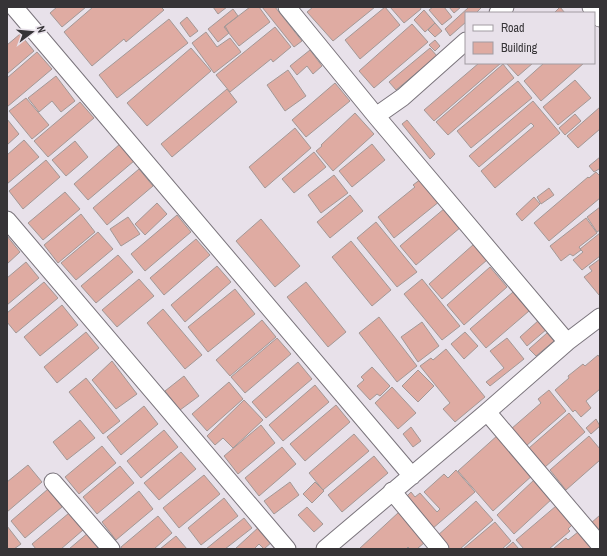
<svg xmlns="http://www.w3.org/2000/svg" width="607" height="556" viewBox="0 0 607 556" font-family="'Archivo Narrow',sans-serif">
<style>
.building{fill:#dfaba2;stroke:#a39896}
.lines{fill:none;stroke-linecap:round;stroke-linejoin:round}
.street-casing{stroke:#7a747c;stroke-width:19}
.street{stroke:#fff;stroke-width:17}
</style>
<rect width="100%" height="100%" fill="#e8e1ea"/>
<!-- building -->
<path class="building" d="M 57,7 L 86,7 L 62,27 L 50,13 Z
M 93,7 L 161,7 L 164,10 L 126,42 L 124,39 L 92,66 L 64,32 Z
M 213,7 L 227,7 L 218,14 Z
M 250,7 L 259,7 L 270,22 L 239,46 L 224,27 Z
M 262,7 L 275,7 L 302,41 L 294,47 Z
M 313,7 L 375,7 L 333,41 L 307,12 Z
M 385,7 L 400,25 L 360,59 L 345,40 Z
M 390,7 L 420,7 L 421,9 L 404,23 Z
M 433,7 L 444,7 L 452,17 L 442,25 L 429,10 Z
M 449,7 L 461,7 L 454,13 Z
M 469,7 L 482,7 L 476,13 L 466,13 L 466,22 L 450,36 L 445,29 Z
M 560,7 L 565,13 L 554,13 Z
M 233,9 L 238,16 L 225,26 L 229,33 L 218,42 L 208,29 Z
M 424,10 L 435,23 L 425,32 L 414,20 Z
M 187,17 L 198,31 L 190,37 L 180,23 Z
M 169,19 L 188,43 L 117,98 L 99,75 Z
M 435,23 L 442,31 L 435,37 L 428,30 Z
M 412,24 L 428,42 L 374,88 L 359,71 Z
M 275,27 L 291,47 L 273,62 L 271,59 L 230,92 L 216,75 Z
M 206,32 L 217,47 L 230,38 L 241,52 L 214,73 L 192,43 Z
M 20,34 L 34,51 L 7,74 L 7,45 Z
M 435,40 L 440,46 L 435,51 L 429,45 Z
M 191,48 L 211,71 L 147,126 L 127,103 Z
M 430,48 L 437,56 L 396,90 L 389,82 Z
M 310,50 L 322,66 L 313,74 L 307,66 L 297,75 L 290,66 Z
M 37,52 L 52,69 L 7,107 L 7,78 Z
M 479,63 L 501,63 L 434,121 L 424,110 Z
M 506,63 L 533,63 L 518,76 Z
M 544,63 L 584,63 L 541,101 L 524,81 Z
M 503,64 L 514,78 L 448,135 L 436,122 Z
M 288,70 L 306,96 L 285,111 L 267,85 Z
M 56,76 L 75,101 L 61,112 L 52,101 L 39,112 L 28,98 Z
M 575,80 L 591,98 L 558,125 L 543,107 Z
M 518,81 L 532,98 L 471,148 L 457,131 Z
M 335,83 L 350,101 L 306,137 L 292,120 Z
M 227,89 L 237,102 L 172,157 L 161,144 Z
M 26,98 L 49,125 L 32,139 L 9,111 Z
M 533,101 L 560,133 L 495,188 L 481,171 L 534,126 L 531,123 L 479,167 L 469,156 Z
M 80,102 L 94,118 L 48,157 L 34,141 Z
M 600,107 L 600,129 L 578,148 L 567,136 Z
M 355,113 L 374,134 L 333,171 L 316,151 L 322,146 L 321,145 Z
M 575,114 L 581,121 L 565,135 L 559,128 Z
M 7,119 L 19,134 L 7,145 Z
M 407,120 L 435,154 L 430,159 L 402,124 Z
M 295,128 L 311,148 L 265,188 L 249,167 Z
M 24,140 L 39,157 L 7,184 L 7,155 Z
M 75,141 L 88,157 L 66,176 L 52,160 Z
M 120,144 L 134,161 L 88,200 L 74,184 Z
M 372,144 L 385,160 L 352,187 L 339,171 Z
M 314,152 L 326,167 L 294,193 L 282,179 Z
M 600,157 L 600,170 L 599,169 L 594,172 L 589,166 Z
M 46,160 L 60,177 L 23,209 L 9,191 Z
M 139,169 L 153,186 L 107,225 L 93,208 Z
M 596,172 L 600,176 L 600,198 L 549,241 L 534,223 L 588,177 L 589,178 Z
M 334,175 L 348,193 L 321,213 L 308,195 Z
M 421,179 L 440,201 L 394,238 L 378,217 L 415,187 L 413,185 Z
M 549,188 L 554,195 L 541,204 L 537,197 Z
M 65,192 L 80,209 L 43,240 L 28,223 Z
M 350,195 L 363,211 L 330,238 L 317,222 Z
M 534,197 L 540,204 L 522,221 L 516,214 Z
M 157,203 L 167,214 L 145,235 L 135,224 Z
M 600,207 L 600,230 L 597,232 L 587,217 Z
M 445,208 L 461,227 L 416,265 L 400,246 Z
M 81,214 L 95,232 L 58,263 L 44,245 Z
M 177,215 L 191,232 L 145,271 L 131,254 Z
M 128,217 L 140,234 L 121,246 L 110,229 Z
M 586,218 L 597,233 L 579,247 L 581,250 L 573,256 L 570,254 L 561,261 L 550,246 Z
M 261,219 L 300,266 L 275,287 L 236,241 Z
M 376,222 L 417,272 L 397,287 L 357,238 Z
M 98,232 L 113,249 L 76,280 L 61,263 Z
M 600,233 L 600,256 L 582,270 L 573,260 L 583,252 L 580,249 Z
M 7,236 L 20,252 L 7,264 Z
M 196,239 L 210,255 L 164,295 L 150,278 Z
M 351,241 L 391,290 L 372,306 L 332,257 Z
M 474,244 L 487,260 L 442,299 L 429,284 Z
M 118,255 L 133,272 L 96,303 L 81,286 Z
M 600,259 L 600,294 L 599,295 L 584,277 L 592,271 L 589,267 Z
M 26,262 L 39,278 L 7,305 L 7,278 Z
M 217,266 L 231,282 L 185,322 L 171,305 Z
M 490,267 L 507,287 L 464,325 L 447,305 Z
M 139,279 L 154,296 L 117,327 L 102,310 Z
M 422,279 L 460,326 L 442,340 L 404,294 Z
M 44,282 L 58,298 L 16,333 L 7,322 L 7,313 Z
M 306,282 L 346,332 L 328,347 L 287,297 Z
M 235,289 L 255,314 L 208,352 L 188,327 Z
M 513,292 L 529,311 L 486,348 L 470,329 Z
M 62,305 L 78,325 L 40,356 L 24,337 Z
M 163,309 L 202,355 L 185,369 L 147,323 Z
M 379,317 L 417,366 L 397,382 L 359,333 Z
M 262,320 L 276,337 L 230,376 L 216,360 Z
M 539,320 L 547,329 L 527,346 L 520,337 Z
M 422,322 L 439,346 L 418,362 L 401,337 Z
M 86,332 L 99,348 L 57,383 L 44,367 Z
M 465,332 L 478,346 L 464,359 L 451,344 Z
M 547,333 L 554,341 L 536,356 L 529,349 Z
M 277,338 L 291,354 L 245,393 L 231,377 Z
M 507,338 L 524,359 L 490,386 L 486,382 L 504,368 L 490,351 Z
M 446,349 L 485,397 L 455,422 L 443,409 L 450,403 L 420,366 L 431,358 L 433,360 Z
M 598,355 L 600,358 L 600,389 L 586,401 L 591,408 L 581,417 L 575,410 L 573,412 L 555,390 L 569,378 L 568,376 L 583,364 L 585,366 Z
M 112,361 L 137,394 L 116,409 L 92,380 Z
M 298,362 L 312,379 L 266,418 L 252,402 Z
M 372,367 L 390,386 L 380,396 L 377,394 L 370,400 L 357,386 L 364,380 L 361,377 Z
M 418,370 L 434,386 L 418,402 L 402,386 Z
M 184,376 L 199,396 L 180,410 L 165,391 Z
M 86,378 L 120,421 L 103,434 L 69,392 Z
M 229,382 L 243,399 L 207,431 L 192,414 Z
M 315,385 L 329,402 L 283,441 L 269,425 Z
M 392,387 L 416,413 L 398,429 L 375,403 Z
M 549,390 L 566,411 L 526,446 L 511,429 L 541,403 L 538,399 Z
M 244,400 L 263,420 L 233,448 L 223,438 L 215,445 L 207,436 Z
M 336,405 L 350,422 L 305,461 L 290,444 Z
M 144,406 L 158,424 L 121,455 L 107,437 Z
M 569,413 L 585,432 L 545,467 L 529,448 Z
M 596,419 L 600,426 L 591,434 L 586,428 Z
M 80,420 L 95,438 L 67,460 L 53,442 Z
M 261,425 L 275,443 L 238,474 L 224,456 Z
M 411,427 L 421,441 L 413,447 L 403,434 Z
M 164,430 L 178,447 L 141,478 L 127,461 Z
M 354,434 L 369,451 L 323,490 L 309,473 Z
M 499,434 L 534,474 L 493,511 L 458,471 Z
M 589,436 L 600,449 L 600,460 L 566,490 L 550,470 Z
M 102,446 L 116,463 L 79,494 L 65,477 Z
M 282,447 L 296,464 L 259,496 L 245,478 Z
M 181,452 L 196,469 L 159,500 L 144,483 Z
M 374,456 L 388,473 L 342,512 L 328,495 Z
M 28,465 L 42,482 L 7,512 L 7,482 Z
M 120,466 L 134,483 L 97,514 L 83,497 Z
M 456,470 L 475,492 L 432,529 L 405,498 L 411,492 L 415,497 L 420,493 L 437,512 L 440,509 L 424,492 L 444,474 L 448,478 Z
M 204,475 L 220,494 L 179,528 L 163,508 Z
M 535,479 L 553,498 L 514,534 L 497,515 Z
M 290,482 L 299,495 L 274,514 L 264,501 Z
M 315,482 L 324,491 L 312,503 L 303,494 Z
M 48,489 L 62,507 L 25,538 L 11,521 Z
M 139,491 L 153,509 L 116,540 L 102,522 Z
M 224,498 L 238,516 L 201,545 L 188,528 Z
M 476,501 L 493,520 L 460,549 L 448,549 L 437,536 Z
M 556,506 L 572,525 L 568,529 L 570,531 L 549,549 L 524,549 L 516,540 Z
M 307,507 L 323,524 L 314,532 L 298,515 Z
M 399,512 L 425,542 L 417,549 L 410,549 L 408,547 L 406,549 L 359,549 Z
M 69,513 L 83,530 L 61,549 L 36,549 L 32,544 Z
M 600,515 L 600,536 L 590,524 Z
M 158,516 L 172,533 L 154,549 L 122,549 L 121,547 Z
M 244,518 L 252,528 L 225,549 L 206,549 Z
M 495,522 L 511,541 L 502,549 L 463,549 Z
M 7,526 L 21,544 L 14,549 L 7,549 Z
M 260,526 L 273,541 L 264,549 L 259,544 L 254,549 L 235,549 Z
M 89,532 L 103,549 L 69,549 Z
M 578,532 L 592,549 L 553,549 L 566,538 L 568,540 Z
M 176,536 L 187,549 L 160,549 Z
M 513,542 L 519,549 L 505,549 Z"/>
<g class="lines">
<defs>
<path id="street" d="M 14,7 L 412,476
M 287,7 L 376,116 L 567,342
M 591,7 L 600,18
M 498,13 L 505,7
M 376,116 L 403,97 L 466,41
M 7,220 L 287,549
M 487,412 L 600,545
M 53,482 L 111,549
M 392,491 L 440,549
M 325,549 L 487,412 L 567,342 L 600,317"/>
</defs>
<!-- street casing -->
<use href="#street" class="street-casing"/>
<!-- street -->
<use href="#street" class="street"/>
</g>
<!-- border -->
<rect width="607" height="556" fill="none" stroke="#363437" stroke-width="16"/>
<!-- legend -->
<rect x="465" y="12" width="130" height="52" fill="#e8e1ea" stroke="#a19ca2"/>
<rect x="473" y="25" width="20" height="6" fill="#ffffff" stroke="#a19ca2"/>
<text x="501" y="32" font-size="12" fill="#363437">Road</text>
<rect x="473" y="42" width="20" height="12" fill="#dfaba2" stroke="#a19ca2"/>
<text x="501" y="52" font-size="12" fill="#363437">Building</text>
<!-- north arrow -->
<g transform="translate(32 32) rotate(74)" stroke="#e8e1ea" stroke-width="3" paint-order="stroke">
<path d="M0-3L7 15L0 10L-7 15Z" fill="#363437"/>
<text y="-6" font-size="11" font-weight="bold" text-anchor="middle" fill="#363437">N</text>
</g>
</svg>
